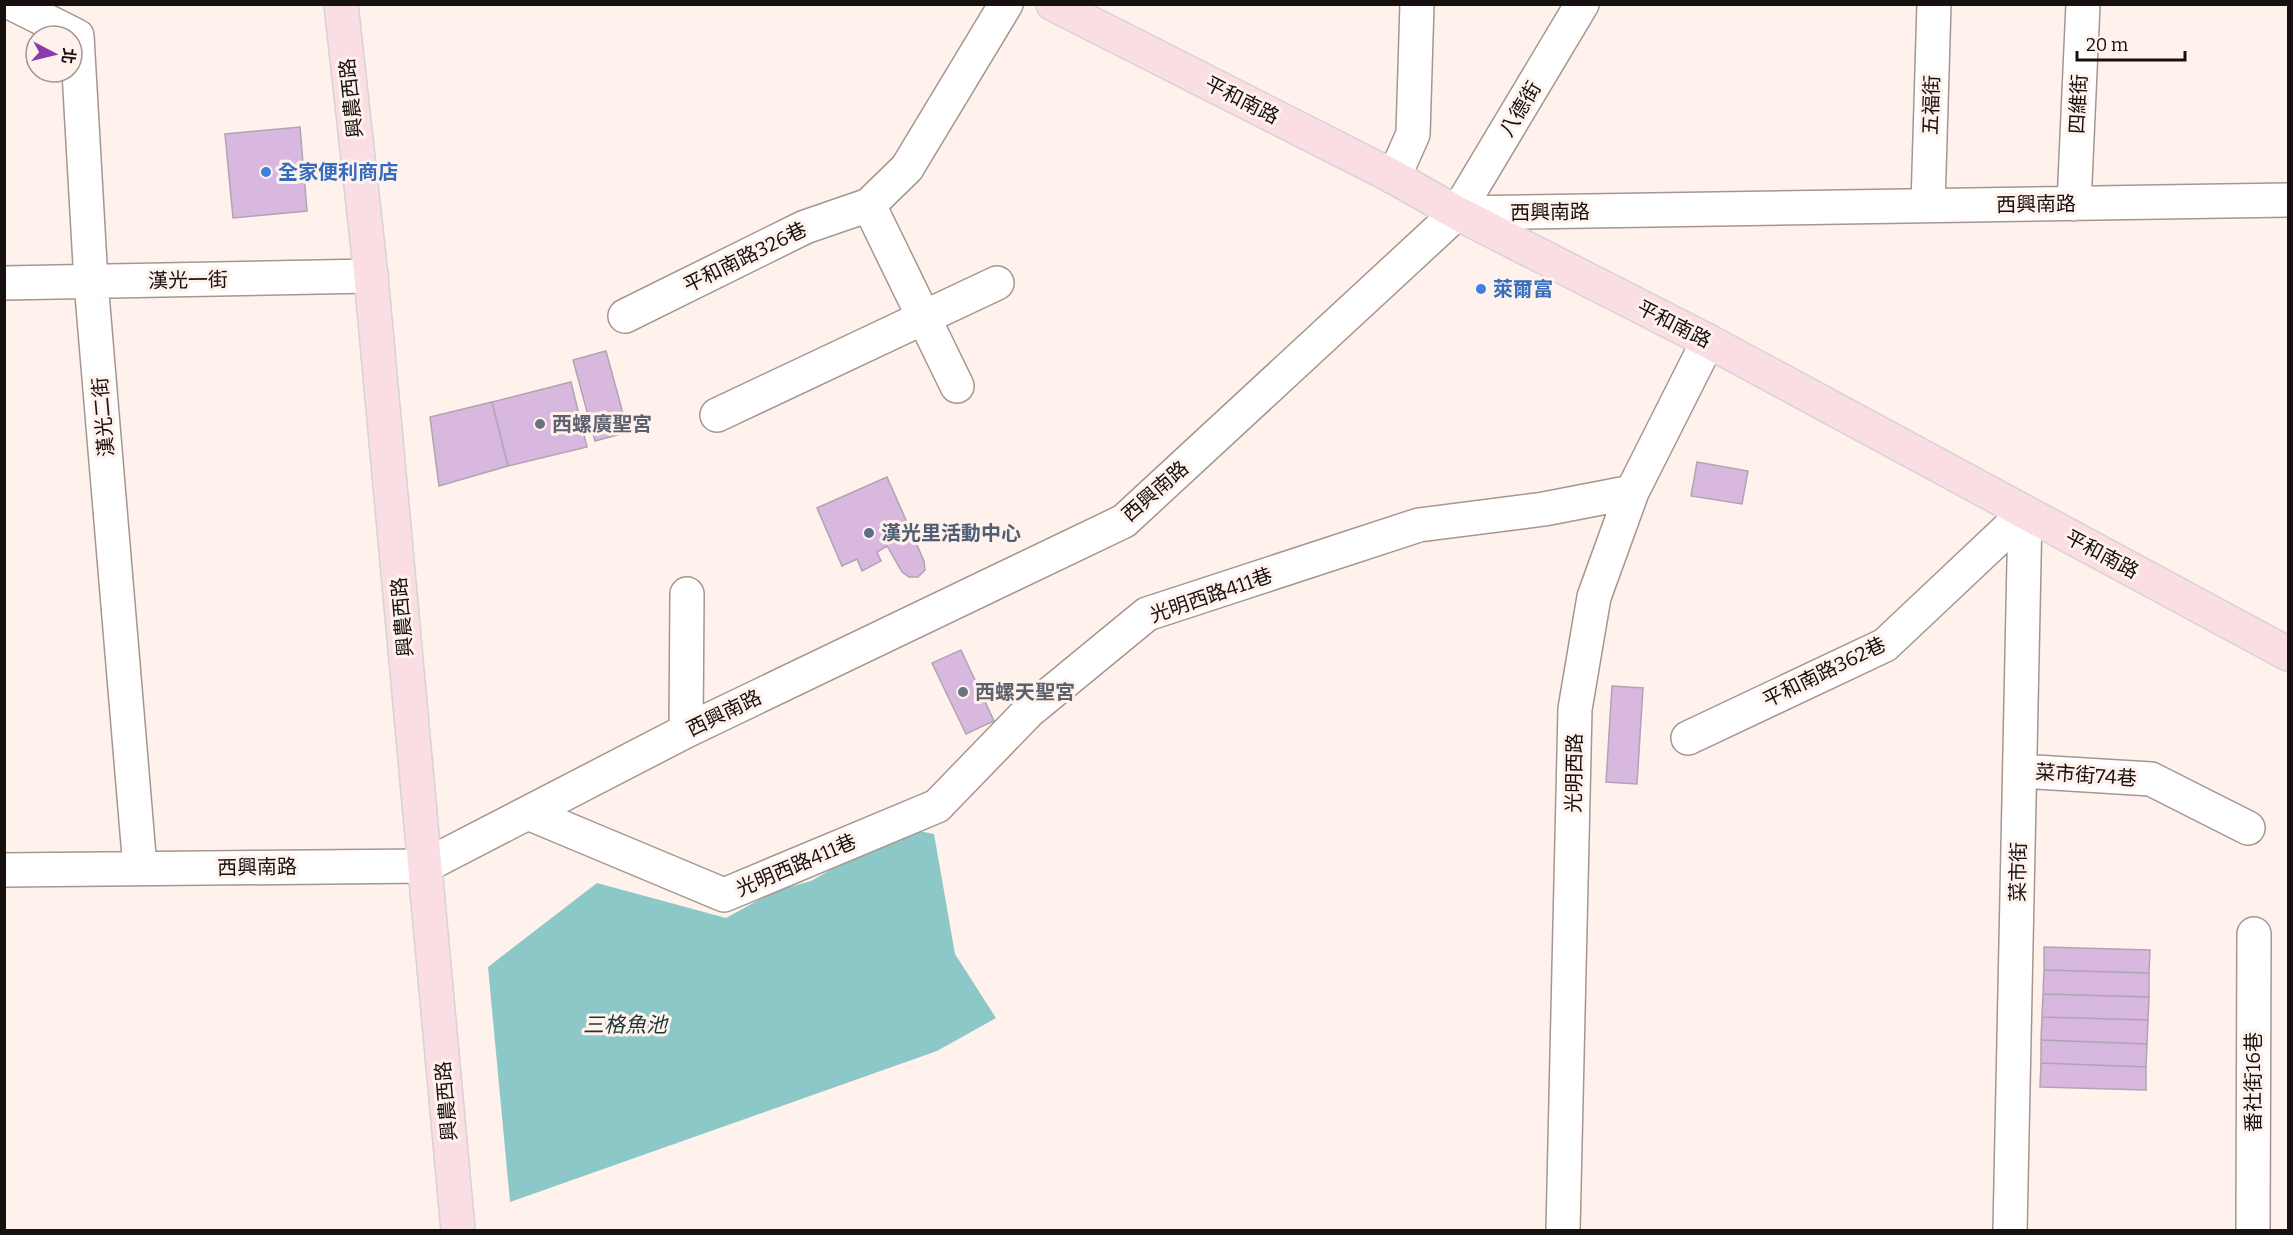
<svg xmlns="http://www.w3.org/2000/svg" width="2293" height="1235" viewBox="0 0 2293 1235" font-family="Bitter,'Noto Sans TC',serif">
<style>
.water{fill:#8bc8c7}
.building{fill:#d8b8de;stroke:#afa5b2;stroke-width:1.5}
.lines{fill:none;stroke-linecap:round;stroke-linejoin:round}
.minor-casing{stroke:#a6968f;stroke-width:36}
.major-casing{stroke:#d5d4d4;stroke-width:36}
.minor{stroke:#fff;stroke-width:33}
.major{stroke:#fbdde4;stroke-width:33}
.shop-dot{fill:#3f7fe0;stroke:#fff1eb;stroke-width:2}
.worship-dot{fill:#6b7280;stroke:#fff1eb;stroke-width:2}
.service-dot{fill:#5c6f8a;stroke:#fff1eb;stroke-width:2}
.labels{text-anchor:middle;stroke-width:6;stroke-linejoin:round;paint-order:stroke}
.street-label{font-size:20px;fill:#16100e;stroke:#fff1eb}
.shop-label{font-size:20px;font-weight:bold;fill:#366cbe;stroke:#fff1eb;text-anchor:start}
.worship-label{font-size:20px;font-weight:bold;fill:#5b616d;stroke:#fff1eb;text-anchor:start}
.service-label{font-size:20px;font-weight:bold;fill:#4e5e75;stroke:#fff1eb;text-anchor:start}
.water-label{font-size:21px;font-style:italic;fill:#173636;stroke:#fff1eb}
</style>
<rect width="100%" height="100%" fill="#fff1eb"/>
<!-- water -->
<path class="water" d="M 904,828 L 934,834 L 955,954 L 996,1018 L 937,1051 L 510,1202 L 488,967 L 597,883 L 726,918 L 775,891 L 811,881 Z"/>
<!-- building -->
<path class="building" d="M 300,127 L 307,211 L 233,218 L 225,134 Z
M 606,351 L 628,432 L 595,441 L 573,360 Z
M 571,382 L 587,447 L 508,466 L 492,402 Z
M 492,402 L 508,466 L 439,486 L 430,417 Z
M 1697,462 L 1748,471 L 1742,504 L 1691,496 Z
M 887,477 L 924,561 L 925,570 L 918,577 L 909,577 L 902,572 L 887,546 L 877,552 L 881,561 L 862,571 L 857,559 L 842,566 L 817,508 Z
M 961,650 L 994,721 L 966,734 L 932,663 Z
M 1612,686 L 1643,688 L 1637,784 L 1606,782 Z
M 2044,947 L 2150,950 L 2149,973 L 2044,970 Z
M 2044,970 L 2149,973 L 2149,997 L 2043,994 Z
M 2043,994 L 2149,997 L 2148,1020 L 2042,1017 Z
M 2042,1017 L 2148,1020 L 2147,1044 L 2041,1040 Z
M 2041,1040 L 2147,1044 L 2146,1067 L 2041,1063 Z
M 2041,1063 L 2146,1067 L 2146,1090 L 2040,1087 Z"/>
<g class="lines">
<defs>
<path id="minor" d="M 13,4 L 77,36 L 91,282 L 140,868
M 1394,177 L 1413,134 L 1417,4
M 2074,204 L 2083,4
M 869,205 L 957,386
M 1928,205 L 1934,4
M 1457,213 L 1582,4
M 4,283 L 371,276
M 625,316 L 805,227 L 869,205 L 907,168 L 1006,4
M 717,415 L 997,283
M 686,731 L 687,594
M 1688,738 L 1885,645 L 2025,513
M 2020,771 L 2151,779 L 2248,828
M 528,813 L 724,895 L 937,806 L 1029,711 L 1147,614 L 1419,525 L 1544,509 L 1632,492
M 4,870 L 425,866 L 686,731 L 1124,521 L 1457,213 L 2288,200
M 1563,1230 L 1575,709 L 1594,597 L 1632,492 L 1708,341
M 2010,1230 L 2025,513
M 2253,1230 L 2254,934"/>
<path id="major" d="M 341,4 L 371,276 L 458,1230
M 1053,4 L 1394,177 L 1457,213 L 1708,341 L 2288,654"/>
</defs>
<!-- minor casing -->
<use href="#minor" class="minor-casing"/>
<!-- major casing -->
<use href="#major" class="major-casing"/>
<!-- minor -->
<use href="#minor" class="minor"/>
<!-- major -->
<use href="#major" class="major"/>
</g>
<!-- markers -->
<g class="shop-dot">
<circle cx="266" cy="172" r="6"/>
<circle cx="1481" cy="289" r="6"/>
</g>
<g class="worship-dot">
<circle cx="540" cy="424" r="6"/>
<circle cx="963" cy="692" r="6"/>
</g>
<circle class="service-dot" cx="869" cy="533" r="6"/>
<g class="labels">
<!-- street labels -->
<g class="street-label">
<text transform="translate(351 98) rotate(-96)" y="7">興農西路</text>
<text transform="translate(1242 100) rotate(27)" y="7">平和南路</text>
<text transform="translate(2078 104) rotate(-87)" y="7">四維街</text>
<text transform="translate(1931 105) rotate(-88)" y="7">五福街</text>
<text transform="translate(1520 109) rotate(-59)" y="7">八德街</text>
<text transform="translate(2036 204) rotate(-1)" y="7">西興南路</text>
<text transform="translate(1550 212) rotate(-1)" y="7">西興南路</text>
<text transform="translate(745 257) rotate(-26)" y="7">平和南路326巷</text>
<text transform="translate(188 280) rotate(-1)" y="7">漢光一街</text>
<text transform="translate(1674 324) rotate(27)" y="7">平和南路</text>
<text transform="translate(103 417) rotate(-95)" y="7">漢光二街</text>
<text transform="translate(1155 491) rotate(-41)" y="7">西興南路</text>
<text transform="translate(2102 554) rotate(28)" y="7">平和南路</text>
<text transform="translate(1211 595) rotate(-19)" y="7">光明西路411巷</text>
<text transform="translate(402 617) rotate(-95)" y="7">興農西路</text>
<text transform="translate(1824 672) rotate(-26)" y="7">平和南路362巷</text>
<text transform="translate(724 713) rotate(-26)" y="7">西興南路</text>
<text transform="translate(1574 773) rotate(-89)" y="7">光明西路</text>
<text transform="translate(2086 775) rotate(4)" y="7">菜市街74巷</text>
<text transform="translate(796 865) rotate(-23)" y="7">光明西路411巷</text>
<text transform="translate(257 867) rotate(-1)" y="7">西興南路</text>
<text transform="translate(2018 872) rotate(-89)" y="7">菜市街</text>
<text transform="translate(2253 1082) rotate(-90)" y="7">番社街16巷</text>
<text transform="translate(446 1101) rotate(-95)" y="7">興農西路</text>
</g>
<!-- shop labels -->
<g class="shop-label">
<text x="278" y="179">全家便利商店</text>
<text x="1493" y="296">萊爾富</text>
</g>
<!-- worship labels -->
<g class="worship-label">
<text x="552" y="431">西螺廣聖宮</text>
<text x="975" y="699">西螺天聖宮</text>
</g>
<!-- service labels -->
<g class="service-label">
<text x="881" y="540">漢光里活動中心</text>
</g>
<!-- water labels -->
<g class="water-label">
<text x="625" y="1032">三格魚池</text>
</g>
</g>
<!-- border -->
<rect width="2293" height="1235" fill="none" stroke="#16100e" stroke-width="12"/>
<!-- north arrow -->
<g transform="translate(54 54) rotate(97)"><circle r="28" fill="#fff1eb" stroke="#a29793" stroke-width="1.5"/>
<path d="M0-4.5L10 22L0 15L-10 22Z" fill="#883bab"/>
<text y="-9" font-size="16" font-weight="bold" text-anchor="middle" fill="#16100e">北</text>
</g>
<!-- scale -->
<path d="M2077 51v9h108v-9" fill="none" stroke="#16100e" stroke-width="3"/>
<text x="2086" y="51" font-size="18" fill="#16100e" stroke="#fff1eb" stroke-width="4.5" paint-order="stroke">20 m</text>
</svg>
